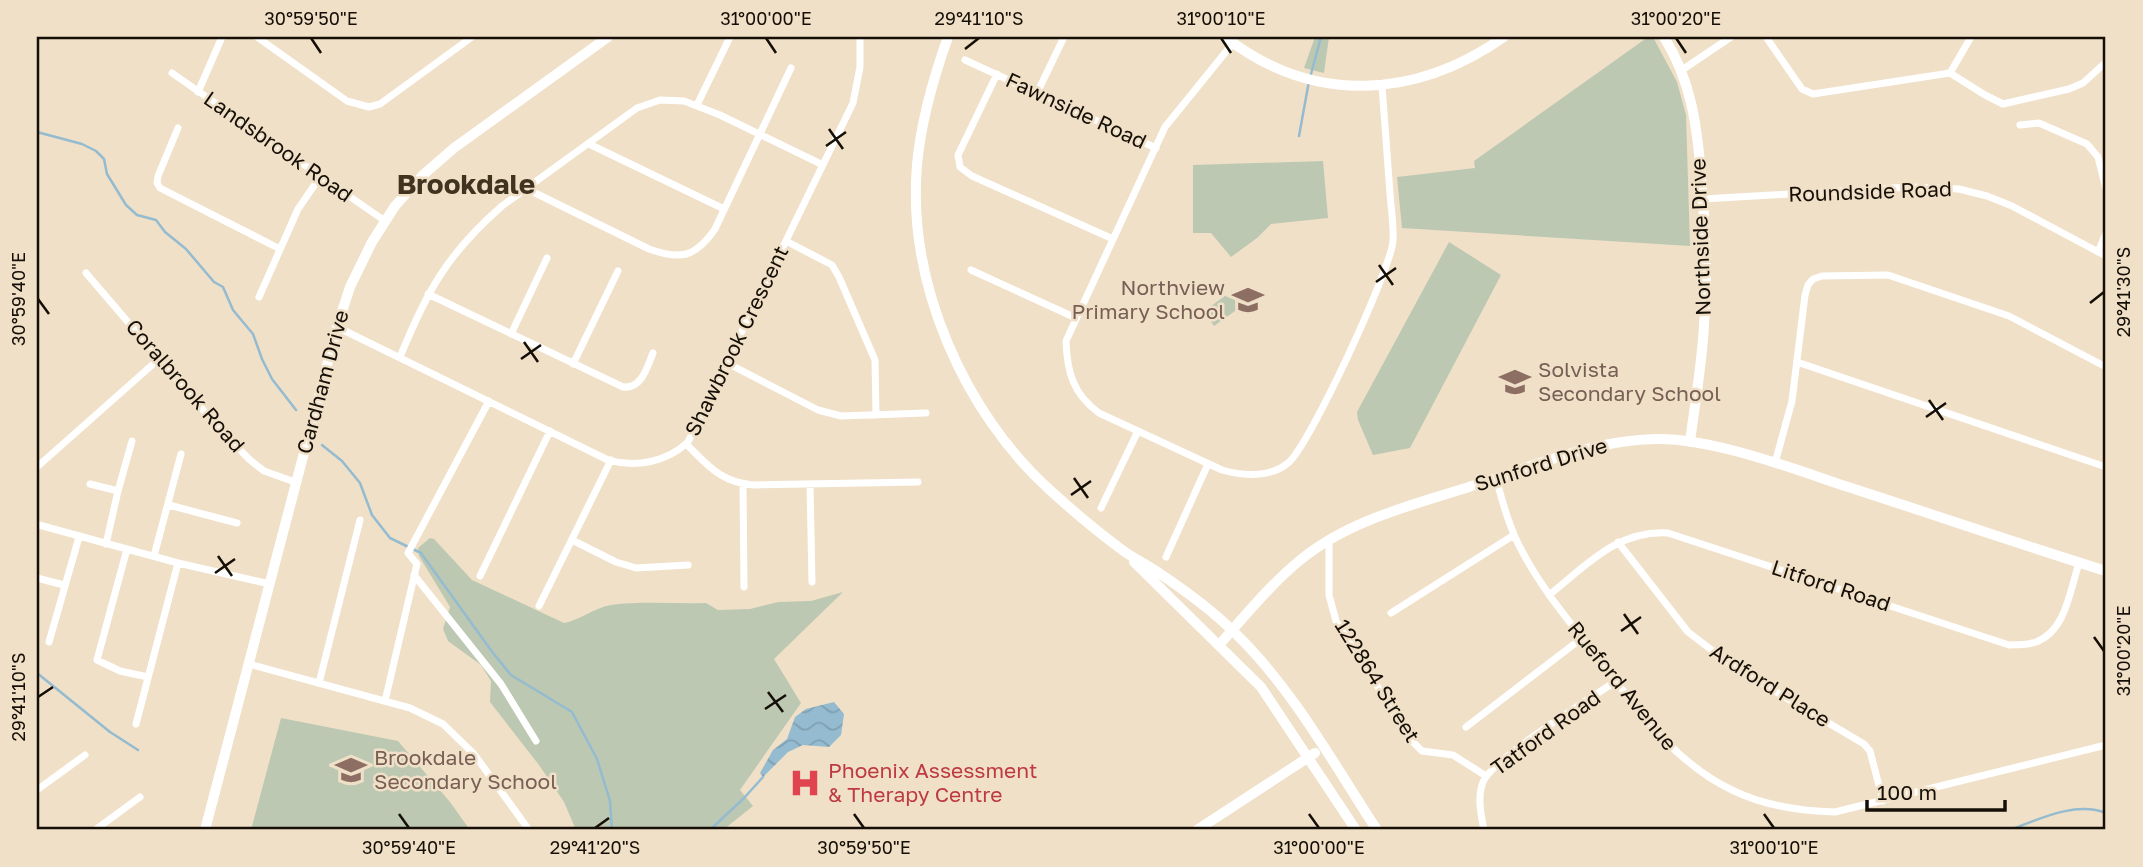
<svg xmlns="http://www.w3.org/2000/svg" width="2143" height="867" viewBox="0 0 2143 867" font-family="'Golos Text',sans-serif">
<style>
.green{fill:#bcc8b2}
.water{fill:url(#water-waves)}
.lines{fill:none;stroke-linecap:round;stroke-linejoin:round}
.stream{stroke:#94bbd0;stroke-width:2.5}
.street{stroke:#fff;stroke-width:7}
.secondary{stroke:#fff;stroke-width:10}
.ticks{fill:none;stroke:#150f07;stroke-width:2.5}
.labels{text-anchor:middle;stroke-width:5;stroke-linejoin:round;paint-order:stroke}
.street-label{font-size:21px;fill:#150f07;stroke:#f0e0c7}
.education-label{font-size:21px;fill:#785e54;stroke:#f0e0c7;text-anchor:start}
.health-label{font-size:21px;fill:#be3a42;stroke:#f0e0c7;text-anchor:start}
.district-label{font-size:28px;font-weight:bold;fill:#40331f;stroke:#f0e0c7}
.neatline{fill:none;stroke:#150f07;stroke-width:2.5}
.ticks-label{font-size:18px;text-anchor:middle;fill:#150f07}
</style>
<defs>
<pattern id="water-waves" width="16" height="10" patternUnits="userSpaceOnUse" patternTransform="scale(1.75)"><rect width="16" height="10" fill="#94bbd0"/><path d="M0 5q4-4 8 0t8 0" fill="none" stroke="#7fa0b1"/></pattern>
</defs>
<rect width="100%" height="100%" fill="#f0e0c7"/>
<!-- green -->
<path class="green" d="M 1315,37 L 1329,37 L 1324,73 L 1304,68 Z
M 1648,37 L 1653,37 L 1677,82 L 1686,115 L 1690,246 L 1402,228 L 1397,177 L 1475,168 L 1474,161 Z
M 1323,161 L 1328,218 L 1271,224 L 1257,238 L 1231,257 L 1211,233 L 1193,233 L 1193,165 Z
M 1449,242 L 1501,275 L 1410,448 L 1373,455 L 1358,420 L 1357,412 Z
M 1232,291 L 1242,306 L 1214,326 L 1204,311 Z
M 430,538 L 434,539 L 472,580 L 564,623 C 581,620 593,608 611,605 C 642,601 675,604 706,603 L 718,610 L 750,609 L 778,602 L 811,601 L 843,592 L 774,659 L 801,703 L 740,790 L 753,806 L 723,830 L 576,830 L 564,802 L 539,765 L 490,702 L 491,681 L 481,665 L 448,641 L 443,629 L 450,607 L 419,556 L 418,548 Z
M 281,718 L 398,741 L 450,802 L 470,830 L 251,830 Z"/>
<!-- water -->
<path class="water" d="M 834,702 L 844,714 L 841,735 L 829,747 L 803,745 L 788,752 L 763,777 L 760,773 L 773,750 L 787,739 L 795,717 L 806,709 Z"/>
<g class="lines">
<!-- stream -->
<path class="stream" d="M 1311,74 L 1321,37
M 37,132 L 82,144 L 96,151 L 104,159 L 107,174 L 126,205 L 137,215 L 156,220 L 165,232 L 186,249 L 214,282 L 223,287 L 233,310 L 253,334 L 262,359 L 272,379 L 296,410
M 1299,136 L 1309,81
M 322,445 L 342,461 L 360,483 L 372,515 L 390,538 L 421,553 L 493,653 L 511,675 L 572,712 L 597,759 L 610,801 L 612,830
M 37,673 L 110,732 L 138,750
M 710,830 L 744,798 L 763,777
M 2010,830 C 2039,819 2076,801 2106,813"/>
<!-- street -->
<path class="street" d="M 257,37 L 347,101 L 369,107 L 380,104 L 472,37
M 1766,37 L 1802,89 L 1813,94 L 1950,73 L 1971,37
M 1233,43 L 1165,127 L 1066,341 C 1067,372 1073,394 1099,413 L 1222,470 C 1243,476 1270,478 1288,463 C 1309,447 1391,269 1393,241 C 1394,226 1391,209 1390,193 C 1387,157 1385,122 1382,86
M 965,60 L 1156,148
M 1682,70 L 1731,37
M 172,73 L 385,221
M 1950,73 L 1985,95 L 2003,104 L 2069,89 L 2083,83 L 2106,62
M 997,74 L 958,155 L 960,167 L 972,176 L 1113,239
M 198,92 L 222,37
M 1037,93 L 1064,37
M 697,105 L 730,37
M 2020,125 L 2039,123 L 2087,144 L 2098,157 L 2106,189
M 178,128 L 158,176 L 157,183 L 160,188 L 280,249
M 589,144 L 724,209
M 527,189 L 649,249 C 680,260 695,258 715,229 L 791,68
M 1703,199 L 1910,187 L 1959,189 L 1987,196 L 2012,206 L 2106,256
M 786,241 L 832,265 L 839,277 L 875,360 L 876,415
M 2098,252 L 2106,233
M 971,270 L 1076,318
M 86,273 L 222,432 L 250,460 L 264,471 L 295,482
M 428,294 L 623,387 C 642,389 647,367 653,353
M 259,297 L 298,209 L 320,177
M 337,327 L 608,460 C 636,468 667,462 688,442 L 853,103 L 860,67 L 860,37
M 511,334 L 547,258
M 400,357 C 427,291 447,254 502,206 L 637,108 L 660,100 L 684,101 L 720,115 L 823,165
M 1797,362 L 2106,467
M 727,363 L 818,410 L 841,416 L 926,413
M 573,364 L 618,271
M 686,444 C 709,466 720,482 753,485 L 918,482
M 1775,463 L 1792,401 L 1805,295 L 1808,285 L 1813,279 L 1822,276 L 1888,275 L 2009,316 L 2106,367
M 37,467 L 160,358
M 1496,478 C 1503,504 1510,530 1523,553 C 1542,589 1569,621 1594,653 C 1634,704 1671,761 1732,790 C 1764,806 1800,811 1835,812 L 2106,745
M 90,484 L 118,491
M 743,484 L 744,587
M 810,484 L 812,582
M 169,505 L 237,523
M 1101,508 L 1138,431
M 39,525 L 178,563 L 270,584
M 572,540 L 616,562 L 636,568 L 688,565
M 1329,540 L 1329,595 L 1336,621 L 1412,741 L 1422,751 L 1453,755 L 1486,776
M 1618,542 L 1688,632 L 1734,667 L 1864,744 L 1870,751 L 1883,801
M 106,544 L 118,491 L 132,441
M 127,549 L 97,660 L 120,671 L 148,677
M 154,556 L 181,454
M 1166,557 L 1208,464
M 414,575 L 501,684 L 536,741
M 480,576 L 550,431
M 37,578 L 64,585
M 1549,595 C 1587,565 1617,530 1668,533 L 2009,645 C 2018,645 2028,645 2036,642 C 2066,631 2070,590 2079,563
M 539,606 L 611,460
M 1391,613 L 1514,535
M 49,642 L 79,537
M 249,664 L 410,708 L 443,724 L 474,754 L 529,830
M 319,683 L 360,520
M 385,701 L 417,564 L 408,553 L 489,401
M 136,724 L 178,563
M 1466,727 L 1582,638
M 37,790 L 85,755
M 95,830 L 140,797
M 1484,830 C 1481,815 1477,797 1483,782 C 1493,758 1590,699 1616,681"/>
<!-- secondary -->
<path class="secondary" d="M 948,37 C 933,79 921,120 917,165 C 907,283 964,413 1051,491 C 1074,512 1099,533 1125,552 C 1135,559 1146,564 1156,571 C 1183,589 1212,610 1235,633 C 1293,689 1333,763 1377,830
M 1225,37 C 1313,105 1415,99 1504,37
M 1664,37 C 1691,80 1697,125 1701,175 C 1705,225 1708,275 1704,325 C 1702,364 1695,403 1690,442
M 1134,562 L 1261,687 L 1356,830
M 1219,645 C 1245,616 1269,586 1299,561 C 1348,520 1413,505 1472,486 C 1532,467 1592,440 1656,439 C 1712,438 1791,468 1845,486 C 1932,514 2019,544 2106,571
M 205,830 L 337,327 L 350,287 L 372,242 L 395,206 L 423,175 L 454,148 L 608,37
M 1197,830 L 1315,753"/>
</g>
<!-- ticks -->
<path class="ticks" d="M 311,38 L 321,53M 766,38 L 776,53M 1221,38 L 1231,53M 1676,38 L 1686,53M 965,49 L 979,38M 829,129 L 843,149M 826,146 L 846,132M 1379,265 L 1393,285M 1376,282 L 1396,268M 38,299 L 49,314M 2090,303 L 2104,292M 524,342 L 538,362M 521,359 L 541,345M 1929,400 L 1943,420M 1926,417 L 1946,403M 1074,478 L 1088,498M 1071,495 L 1091,481M 218,556 L 232,576M 215,573 L 235,559M 1624,614 L 1638,634M 1621,631 L 1641,617M 2094,637 L 2104,651M 768,692 L 783,712M 38,697 L 53,687M 765,709 L 786,695M 399,814 L 409,828M 854,814 L 864,828M 1309,814 L 1319,828M 1764,814 L 1774,828M 595,828 L 609,818"/>
<!-- icons -->
<defs>
<symbol id="school-bare" viewBox="-9 -9 18 18"><path d="M0-5L7-2L0 1L-7-2ZM-4 1L0 2.5L4 1V4Q0 6-4 4Z" fill="#8d6e63" stroke="#f0e0c7" stroke-width="2.5" paint-order="stroke"/></symbol>
<symbol id="hospital-bare" viewBox="-9 -9 18 18"><path d="M-5-5h3v3.5h4V-5h3V5h-3V1.5h-4V5h-3Z" fill="#e0444e" stroke="#f0e0c7" stroke-width="2.5" paint-order="stroke"/></symbol>
</defs>
<g fill-rule="evenodd">
<use href="#school-bare" x="1226" y="278" width="44" height="44"/>
<use href="#school-bare" x="1493" y="360" width="44" height="44"/>
<use href="#school-bare" x="329" y="748" width="44" height="44"/>
<use href="#hospital-bare" x="783" y="761" width="44" height="44"/>
</g>
<g class="labels">
<!-- street labels -->
<g class="street-label">
<text transform="translate(1076 111) rotate(25)" y="7">Fawnside Road</text>
<text transform="translate(278 147) rotate(35)" y="7">Landsbrook Road</text>
<text transform="translate(1870 192) rotate(-2)" y="7">Roundside Road</text>
<text transform="translate(1701 237) rotate(-92)" y="7">Northside Drive</text>
<text transform="translate(737 341) rotate(-64)" y="7">Shawbrook Crescent</text>
<text transform="translate(323 382) rotate(-75)" y="7">Cardham Drive</text>
<text transform="translate(185 386) rotate(49)" y="7">Coralbrook Road</text>
<text transform="translate(1541 465) rotate(-17)" y="7">Sunford Drive</text>
<text transform="translate(1831 586) rotate(18)" y="7">Litford Road</text>
<text transform="translate(1377 681) rotate(58)" y="7">122864 Street</text>
<text transform="translate(1622 686) rotate(51)" y="7">Rueford Avenue</text>
<text transform="translate(1770 686) rotate(32)" y="7">Ardford Place</text>
<text transform="translate(1546 733) rotate(-36)" y="7">Tatford Road</text>
</g>
<!-- education labels -->
<g class="education-label">
<text x="1225" y="295" text-anchor="end">Northview<tspan x="1225" dy="24">Primary School</tspan></text>
<text x="1538" y="377">Solvista<tspan x="1538" dy="24">Secondary School</tspan></text>
<text x="374" y="765">Brookdale<tspan x="374" dy="24">Secondary School</tspan></text>
</g>
<!-- health labels -->
<g class="health-label">
<text x="828" y="778">Phoenix Assessment<tspan x="828" dy="24">&amp; Therapy Centre</tspan></text>
</g>
<!-- district labels -->
<g class="district-label">
<text x="466" y="194">Brookdale</text>
</g>
</g>
<!-- border -->
<rect width="2143" height="867" fill="none" stroke="#f0e0c7" stroke-width="77"/>
<!-- scale -->
<path d="M1867 800v10h138v-10" fill="none" stroke="#150f07" stroke-width="3.5"/>
<text x="1877" y="800" font-size="21" fill="#150f07" stroke="#f0e0c7" stroke-width="5" paint-order="stroke">100 m</text>
<rect x="38" y="38" width="2066" height="790" class="neatline"/>
<g class="ticks-label">
<text x="311" y="25">30°59'50"E</text>
<text x="766" y="25">31°00'00"E</text>
<text x="979" y="25">29°41'10"S</text>
<text x="1221" y="25">31°00'10"E</text>
<text x="1676" y="25">31°00'20"E</text>
<text transform="translate(2124 292) rotate(-90)" y="6">29°41'30"S</text>
<text transform="translate(19 299) rotate(-90)" y="6">30°59'40"E</text>
<text transform="translate(2124 651) rotate(-90)" y="6">31°00'20"E</text>
<text transform="translate(19 697) rotate(-90)" y="6">29°41'10"S</text>
<text x="409" y="854">30°59'40"E</text>
<text x="595" y="854">29°41'20"S</text>
<text x="864" y="854">30°59'50"E</text>
<text x="1319" y="854">31°00'00"E</text>
<text x="1774" y="854">31°00'10"E</text>
</g>
</svg>
